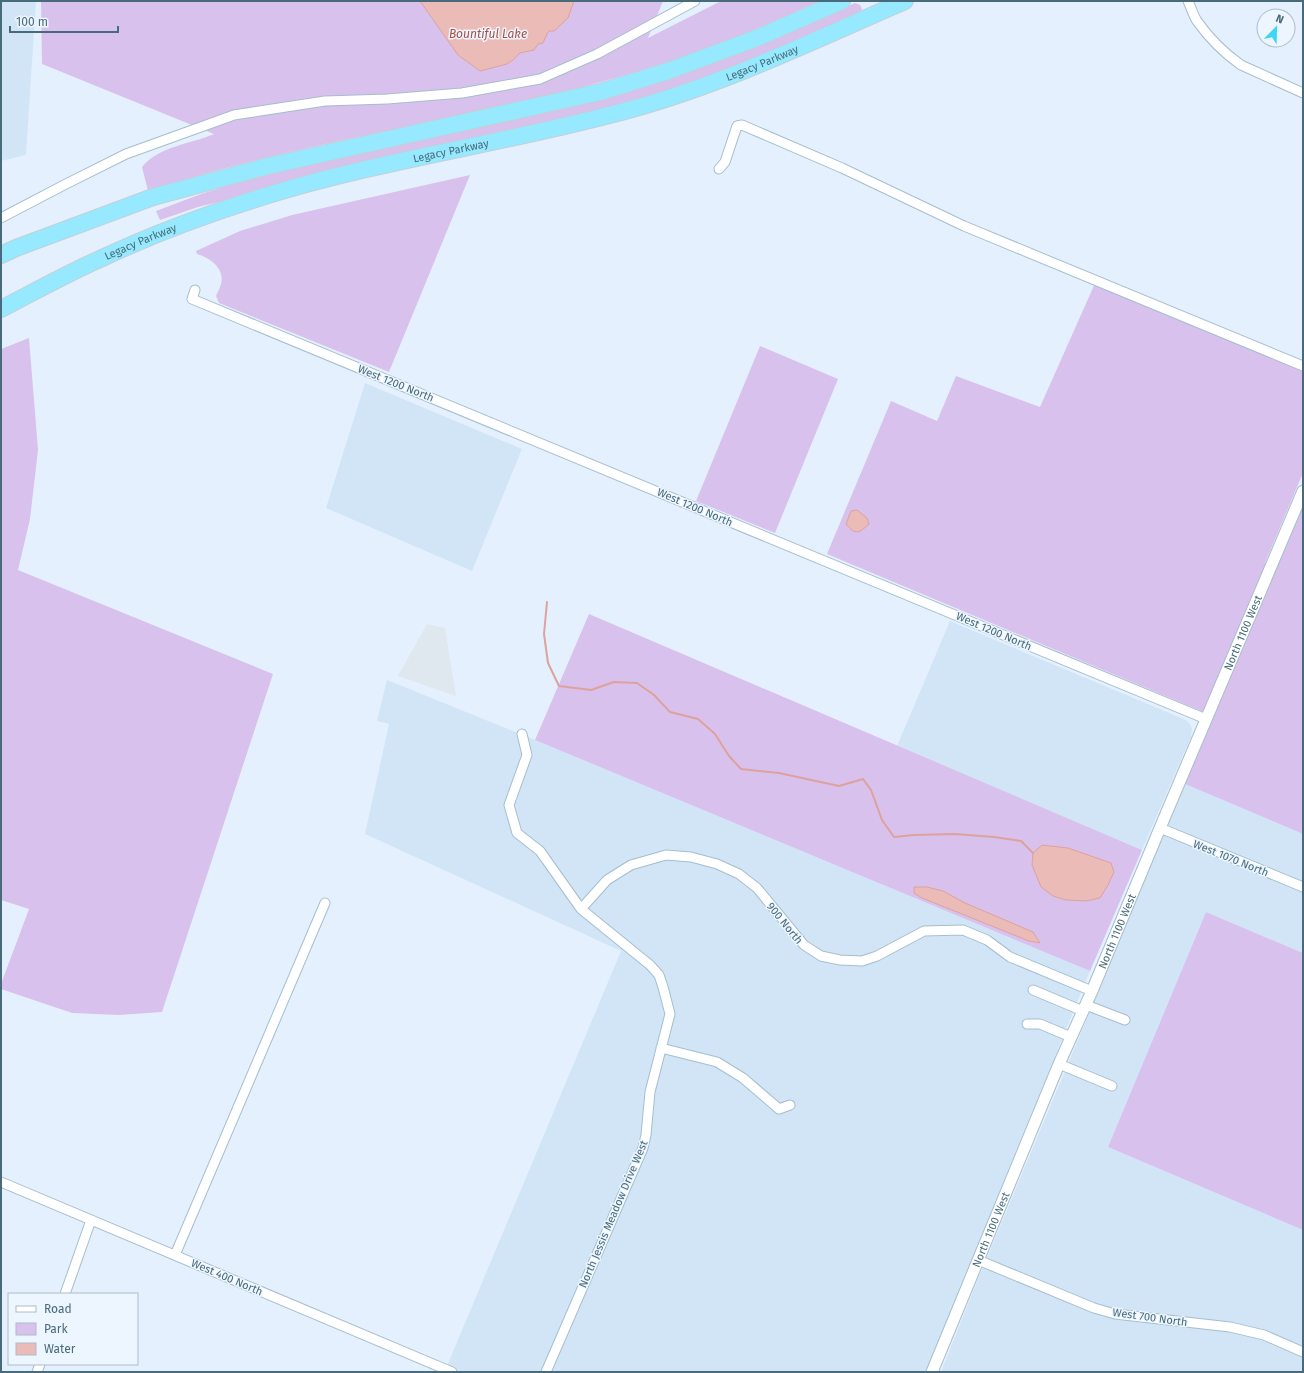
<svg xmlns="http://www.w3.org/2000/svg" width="1304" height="1373" viewBox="0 0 1304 1373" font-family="'Fira Sans',sans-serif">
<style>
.residential{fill:#d2e5f7}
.industrial{fill:#dfe8ee}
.green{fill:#d9c1ee}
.water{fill:#eabbb7;stroke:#dda29c}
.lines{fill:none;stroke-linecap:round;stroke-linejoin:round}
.stream{stroke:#dda29c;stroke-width:2}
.minor-casing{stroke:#a4becd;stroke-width:11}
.tertiary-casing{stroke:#a4becd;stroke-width:13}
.motorway-casing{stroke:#c4d0d4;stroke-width:18}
.minor{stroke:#fff;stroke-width:9}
.tertiary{stroke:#fff;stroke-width:11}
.motorway{stroke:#96e9ff;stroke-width:16}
.labels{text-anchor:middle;stroke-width:3;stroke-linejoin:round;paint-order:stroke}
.street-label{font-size:11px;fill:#476b7a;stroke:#edf5ff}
.water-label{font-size:12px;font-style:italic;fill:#a65046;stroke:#edf5ff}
</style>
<rect width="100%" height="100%" fill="#e5f0fe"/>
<!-- residential -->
<path class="residential" d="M 1,1 L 36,1 L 26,155 L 1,161 Z
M 365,383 L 522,449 L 472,571 L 326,508 Z
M 950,621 L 1186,720 L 1190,724 L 1192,729 L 1191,737 L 1142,850 L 897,746 Z
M 387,680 L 535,740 L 1090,971 L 926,1372 L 460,1372 L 447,1366 L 621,951 L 365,834 L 389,724 L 377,721 Z
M 1185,784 L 1303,834 L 1303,953 L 1206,912 L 1108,1147 L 1303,1230 L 1303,1372 L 941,1372 L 975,1286 Z"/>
<!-- industrial -->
<path class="industrial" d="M 427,624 L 445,628 L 456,696 L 398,676 Z"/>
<!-- green -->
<path class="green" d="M 41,1 L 663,1 L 648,38 L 721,1 L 820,1 C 773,22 725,43 677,59 C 628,75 578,89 528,101 C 401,130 272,150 148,191 L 142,167 C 159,146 191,144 214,134 L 42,64 Z
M 855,3 L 860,5 L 862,9 L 860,13 L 765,55 L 684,86 L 599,111 L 198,207 L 160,220 L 156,211 L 201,194 L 217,189 L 217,186 L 411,140 L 786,33 Z
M 470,175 L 389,372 L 219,303 L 216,296 C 217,293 219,290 220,287 C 227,270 211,258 197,254 L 196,251 L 240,231 L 292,215 Z
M 1096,281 L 1303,369 L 1303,473 L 1265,563 L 1277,568 L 1303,507 L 1303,834 L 1185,784 L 1213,716 L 827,554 L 891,401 L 937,421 L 956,376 L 1040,407 Z
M 29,338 L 38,450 L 30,519 L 18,570 L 273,674 L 162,1012 L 119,1015 L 72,1013 L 1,989 L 1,984 L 29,909 L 1,900 L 1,349 Z
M 760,346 L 838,379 L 775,533 L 696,501 Z
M 589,614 L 1142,850 L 1090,971 L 535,740 Z
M 1206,912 L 1303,953 L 1303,1230 L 1108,1147 Z"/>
<!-- water -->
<path class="water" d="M 420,1 L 574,1 L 568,18 L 554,31 L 549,31 L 547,34 L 543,43 L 538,44 L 534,50 L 520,53 L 513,60 L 507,64 L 480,71 L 458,55 Z
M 857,510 L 867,518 L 869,524 C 859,533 856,536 846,524 L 851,511 Z
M 1042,845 L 1068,848 L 1111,863 L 1114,872 L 1108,885 L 1100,898 L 1086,901 L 1066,900 L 1053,896 L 1041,887 L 1032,865 L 1033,853 Z
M 914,887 L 927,887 L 943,891 L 965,903 L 1033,932 L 1040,943 L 1029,941 L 922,898 L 914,893 Z"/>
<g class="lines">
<!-- stream -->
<path class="stream" d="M 547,602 L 544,634 L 548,663 L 559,686 L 591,690 L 614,682 L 637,683 L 654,695 L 670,712 L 698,719 L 715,734 L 729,756 L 741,769 L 779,773 L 839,786 L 863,779 L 871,790 L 882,820 L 894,837 L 914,835 L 955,834 L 994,837 L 1021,841 L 1033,853"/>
<defs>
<path id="minor" d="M 1188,1 C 1191,7 1193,15 1197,21 C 1209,38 1224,53 1241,65 L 1303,93
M 719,169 L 725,162 L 737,126 L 742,125 L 842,168 L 964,226 L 1303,366
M 1,218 L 64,185 L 126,154 L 234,115 L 325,101 L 387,99 L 462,93 L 540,79 L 597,54 L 695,1
M 195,290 L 192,299 L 1206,719
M 522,734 L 527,755 L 509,805 L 517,833 L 540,851 L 581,909 L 650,965 L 659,975 L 663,987 L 670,1014 L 650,1092 L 646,1135 L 643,1148 L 546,1372
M 1160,828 L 1303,887
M 581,909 L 607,880 L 631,865 L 666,855 L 691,857 L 717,864 L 739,874 L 757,888 L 804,945 L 821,956 L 840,960 L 862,961 L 877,956 L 924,931 L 963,930 L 987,940 L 1010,957 L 1092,991
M 1033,990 L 1083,1011
M 1086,1005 L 1125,1020
M 1027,1024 L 1040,1024 L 1071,1037
M 661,1048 L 717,1062 L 743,1078 L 779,1109 L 790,1105
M 1059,1064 L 1112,1086
M 1,1182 L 452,1372
M 175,1255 L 325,903
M 978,1260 L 1094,1308 L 1115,1314 L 1230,1327 L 1264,1335 L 1303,1352
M 65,1294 L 91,1220
M 37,1372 L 40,1364"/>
<g id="tertiary">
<path id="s1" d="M 932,1372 L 1059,1064 L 1092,991 L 1160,828 L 1303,491"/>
</g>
<g id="motorway">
<path d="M 1,255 L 16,248 L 153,197 L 268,166 L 600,92 L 668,71 L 757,38 L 842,1"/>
<path id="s2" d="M 1,309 C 34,292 66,274 100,259 C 151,235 207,214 262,197 C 383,159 510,143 632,109 C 726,83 815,40 905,1"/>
</g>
</defs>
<!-- minor casing -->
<use href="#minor" class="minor-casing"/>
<!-- tertiary casing -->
<use href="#tertiary" class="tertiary-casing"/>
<!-- motorway casing -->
<use href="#motorway" class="motorway-casing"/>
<!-- minor -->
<use href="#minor" class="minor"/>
<!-- tertiary -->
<use href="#tertiary" class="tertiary"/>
<!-- motorway -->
<use href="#motorway" class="motorway"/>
</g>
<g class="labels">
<!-- street labels -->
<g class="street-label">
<text dy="4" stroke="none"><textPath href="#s2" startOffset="803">Legacy Parkway</textPath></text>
<text dy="4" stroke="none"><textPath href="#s2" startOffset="479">Legacy Parkway</textPath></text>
<text dy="4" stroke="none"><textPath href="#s2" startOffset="155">Legacy Parkway</textPath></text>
<text transform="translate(396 383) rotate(22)" y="4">West 1200 North</text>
<text transform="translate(695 507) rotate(23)" y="4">West 1200 North</text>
<text transform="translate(994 631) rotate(23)" y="4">West 1200 North</text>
<text dy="4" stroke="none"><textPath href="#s1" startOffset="802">North 1100 West</textPath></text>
<text transform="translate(1231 858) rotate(22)" y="4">West 1070 North</text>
<text transform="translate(785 923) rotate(51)" y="4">900 North</text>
<text dy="4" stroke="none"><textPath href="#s1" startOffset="478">North 1100 West</textPath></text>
<text transform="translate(613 1214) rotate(-67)" y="4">North Jessis Meadow Drive West</text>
<text dy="4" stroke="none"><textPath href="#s1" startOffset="154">North 1100 West</textPath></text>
<text transform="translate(227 1277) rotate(23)" y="4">West 400 North</text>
<text transform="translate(1150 1317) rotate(8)" y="4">West 700 North</text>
</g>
<!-- water labels -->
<g class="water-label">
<text x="488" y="38">Bountiful Lake</text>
</g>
</g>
<!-- border -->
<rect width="1304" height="1373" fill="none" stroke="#476b7a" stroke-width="4"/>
<!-- legend -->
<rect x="8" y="1293" width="130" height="72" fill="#edf5ff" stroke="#abbeca"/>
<rect x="16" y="1306" width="20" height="6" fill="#ffffff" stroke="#abbeca"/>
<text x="44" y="1313" font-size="12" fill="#476b7a">Road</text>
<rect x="16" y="1323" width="20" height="12" fill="#d9c1ee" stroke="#abbeca"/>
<text x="44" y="1333" font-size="12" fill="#476b7a">Park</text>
<rect x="16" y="1343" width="20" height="12" fill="#eabbb7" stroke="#abbeca"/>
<text x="44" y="1353" font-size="12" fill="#476b7a">Water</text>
<!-- north arrow -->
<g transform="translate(1276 28) rotate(23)"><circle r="19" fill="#edf5ff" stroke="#abbeca"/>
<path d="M0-3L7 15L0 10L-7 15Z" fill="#3ed6f4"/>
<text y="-6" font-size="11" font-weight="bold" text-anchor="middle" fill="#476b7a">N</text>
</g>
<!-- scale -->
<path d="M10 26v6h108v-6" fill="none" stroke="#476b7a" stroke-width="2"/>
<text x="16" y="26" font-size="12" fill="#476b7a" stroke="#edf5ff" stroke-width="3" paint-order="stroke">100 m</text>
</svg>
